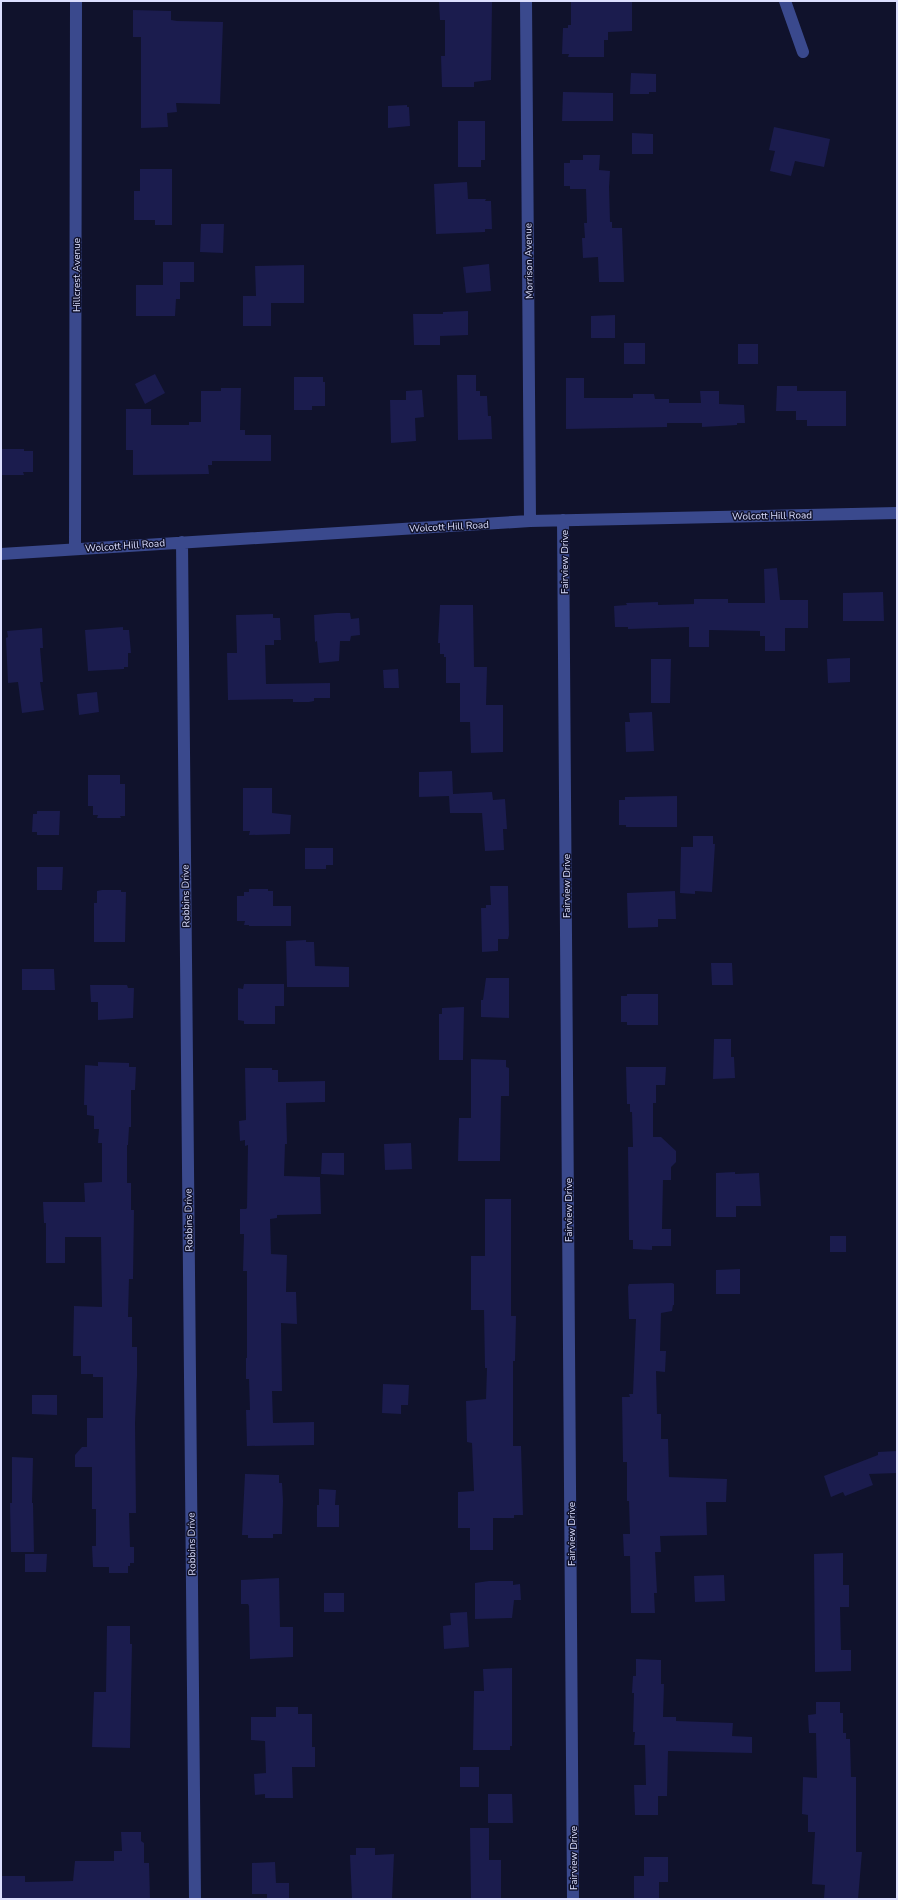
<svg xmlns="http://www.w3.org/2000/svg" width="898" height="1900" viewBox="0 0 898 1900" font-family="'Nunito Sans',sans-serif">
<style>
.building{fill:#1b1c4e}
.lines{fill:none;stroke-linecap:round;stroke-linejoin:round}
.minor{stroke:#3a498d;stroke-width:12}
.labels{text-anchor:middle;stroke-width:3;stroke-linejoin:round;paint-order:stroke}
.street-label{font-size:10px;fill:#dcdfff;stroke:#10122c}
</style>
<rect width="100%" height="100%" fill="#10122c"/>
<!-- building -->
<path class="building" d="M 439,1 L 492,2 L 491,80 L 474,82 L 474,87 L 442,87 L 441,56 L 445,56 L 445,20 L 440,20 Z
M 571,1 L 632,1 L 632,31 L 608,32 L 608,40 L 604,40 L 604,57 L 568,57 L 569,54 L 562,54 L 563,28 L 568,28 L 568,25 L 571,25 Z
M 133,10 L 171,11 L 171,20 L 177,21 L 223,22 L 220,104 L 176,103 L 177,112 L 167,113 L 168,127 L 141,128 L 141,37 L 133,37 Z
M 631,73 L 656,74 L 656,92 L 649,92 L 649,94 L 630,94 Z
M 563,92 L 613,93 L 613,121 L 562,121 Z
M 407,105 L 407,107 L 409,107 L 410,126 L 388,128 L 388,106 Z
M 458,121 L 485,121 L 485,160 L 481,160 L 481,167 L 458,167 Z
M 774,127 L 830,139 L 824,167 L 795,161 L 791,176 L 770,171 L 775,151 L 769,150 Z
M 632,133 L 653,134 L 653,154 L 632,154 Z
M 583,155 L 600,155 L 599,170 L 610,171 L 609,187 L 610,222 L 612,222 L 612,228 L 622,228 L 624,282 L 599,282 L 598,257 L 583,258 L 582,238 L 585,238 L 584,223 L 587,223 L 586,189 L 570,189 L 570,186 L 564,186 L 564,163 L 570,163 L 570,160 L 583,160 Z
M 140,169 L 172,169 L 172,225 L 155,225 L 155,220 L 134,220 L 134,191 L 140,191 Z
M 467,182 L 468,199 L 486,199 L 485,201 L 491,201 L 492,229 L 485,229 L 485,232 L 436,234 L 434,184 Z
M 201,224 L 224,224 L 223,253 L 200,252 Z
M 163,262 L 194,262 L 194,282 L 180,282 L 180,299 L 176,299 L 175,316 L 136,316 L 136,285 L 163,285 Z
M 489,264 L 491,291 L 466,293 L 463,267 Z
M 304,265 L 304,303 L 271,303 L 271,326 L 243,326 L 243,296 L 256,296 L 255,266 Z
M 468,311 L 468,335 L 440,336 L 440,345 L 414,345 L 413,314 L 443,314 L 443,312 Z
M 615,315 L 615,338 L 591,338 L 591,316 Z
M 624,343 L 645,343 L 645,364 L 624,364 Z
M 738,344 L 758,344 L 758,364 L 738,364 Z
M 155,374 L 165,393 L 145,404 L 135,384 Z
M 457,375 L 476,375 L 476,391 L 480,391 L 480,396 L 487,396 L 488,416 L 491,416 L 492,439 L 458,440 Z
M 294,377 L 323,377 L 323,382 L 325,382 L 325,406 L 312,406 L 312,410 L 294,410 Z
M 566,378 L 584,378 L 584,398 L 633,398 L 633,394 L 654,394 L 655,399 L 669,399 L 669,403 L 701,403 L 700,391 L 719,391 L 719,404 L 744,405 L 745,423 L 737,423 L 737,425 L 702,427 L 702,423 L 667,423 L 667,427 L 566,429 Z
M 777,386 L 797,386 L 797,391 L 846,391 L 846,426 L 807,426 L 807,420 L 796,420 L 796,411 L 776,411 Z
M 221,388 L 241,388 L 240,430 L 245,430 L 245,435 L 271,435 L 271,461 L 212,461 L 212,465 L 208,465 L 209,474 L 133,475 L 133,450 L 126,450 L 126,409 L 151,409 L 151,425 L 189,425 L 189,422 L 201,422 L 201,391 L 221,391 Z
M 422,390 L 424,417 L 415,418 L 416,441 L 391,443 L 390,400 L 406,400 L 406,391 Z
M 1,449 L 24,449 L 24,451 L 33,451 L 33,472 L 23,472 L 24,475 L 1,475 Z
M 777,568 L 780,600 L 808,600 L 808,628 L 785,628 L 785,651 L 765,651 L 765,636 L 760,636 L 760,631 L 709,630 L 709,647 L 689,647 L 689,627 L 628,629 L 628,627 L 615,627 L 614,606 L 627,605 L 626,603 L 658,602 L 658,605 L 694,604 L 694,599 L 728,599 L 728,603 L 765,603 L 764,569 Z
M 883,592 L 884,621 L 843,621 L 843,593 Z
M 440,605 L 473,605 L 474,667 L 487,667 L 486,705 L 503,705 L 503,752 L 471,753 L 470,722 L 460,722 L 460,683 L 446,683 L 446,657 L 444,657 L 444,654 L 440,654 L 440,643 L 438,643 Z
M 336,613 L 350,613 L 351,619 L 359,618 L 360,635 L 351,636 L 350,641 L 340,641 L 339,661 L 319,663 L 317,641 L 315,642 L 314,615 Z
M 273,614 L 273,618 L 280,618 L 281,640 L 274,640 L 274,645 L 265,645 L 266,684 L 330,683 L 330,698 L 314,698 L 314,701 L 309,702 L 293,702 L 293,699 L 228,700 L 227,653 L 237,653 L 236,615 Z
M 123,627 L 123,630 L 129,630 L 131,653 L 128,653 L 128,667 L 124,667 L 124,669 L 88,671 L 85,630 Z
M 42,628 L 43,648 L 40,648 L 43,682 L 40,682 L 44,710 L 22,713 L 18,682 L 8,683 L 6,638 L 8,637 L 7,631 Z
M 850,658 L 850,682 L 828,683 L 827,659 Z
M 651,659 L 671,659 L 670,703 L 651,703 Z
M 398,669 L 399,688 L 384,688 L 383,670 Z
M 97,692 L 99,712 L 79,715 L 77,694 Z
M 652,712 L 654,751 L 626,752 L 625,722 L 630,722 L 629,713 Z
M 452,771 L 453,794 L 492,792 L 493,800 L 505,799 L 507,829 L 503,829 L 504,850 L 485,851 L 482,813 L 450,813 L 449,796 L 419,797 L 419,772 Z
M 88,775 L 120,775 L 120,784 L 125,784 L 125,816 L 120,816 L 121,818 L 97,818 L 98,815 L 93,815 L 93,806 L 88,806 Z
M 243,788 L 272,788 L 272,813 L 291,815 L 290,834 L 249,835 L 250,831 L 243,831 Z
M 677,796 L 677,827 L 626,827 L 626,825 L 619,825 L 619,800 L 625,800 L 625,797 Z
M 37,811 L 60,811 L 59,835 L 37,835 L 37,832 L 32,832 L 33,814 L 37,814 Z
M 693,836 L 713,836 L 713,844 L 715,844 L 712,892 L 695,891 L 695,894 L 680,893 L 681,847 L 693,847 Z
M 305,848 L 333,848 L 333,865 L 326,865 L 326,869 L 305,869 Z
M 37,867 L 63,867 L 62,890 L 37,890 Z
M 490,886 L 508,886 L 509,935 L 508,939 L 498,939 L 498,951 L 482,952 L 481,908 L 486,908 L 486,905 L 491,905 Z
M 249,889 L 268,889 L 268,891 L 273,891 L 273,906 L 291,906 L 291,926 L 249,926 L 249,925 L 244,925 L 245,921 L 237,921 L 237,896 L 244,896 L 244,892 L 249,892 Z
M 102,890 L 121,890 L 121,892 L 126,892 L 125,942 L 94,942 L 94,903 L 97,903 L 97,891 Z
M 675,891 L 676,919 L 658,919 L 658,927 L 628,928 L 627,893 Z
M 306,940 L 306,942 L 314,942 L 315,966 L 349,967 L 349,987 L 287,987 L 286,941 Z
M 711,963 L 732,963 L 733,985 L 712,985 Z
M 22,969 L 54,969 L 55,990 L 22,990 Z
M 486,978 L 509,978 L 509,1018 L 481,1017 L 481,1000 L 483,1000 Z
M 244,984 L 284,984 L 284,1006 L 275,1006 L 275,1024 L 244,1024 L 244,1021 L 238,1020 L 238,988 L 243,989 Z
M 90,985 L 127,985 L 128,988 L 134,988 L 133,1018 L 98,1020 L 98,1002 L 91,1002 Z
M 627,994 L 658,994 L 658,1025 L 627,1025 L 627,1022 L 621,1022 L 621,996 L 627,996 Z
M 464,1007 L 463,1060 L 439,1060 L 439,1014 L 442,1014 L 442,1008 Z
M 714,1039 L 731,1039 L 731,1057 L 734,1057 L 735,1078 L 713,1079 Z
M 471,1059 L 506,1060 L 506,1067 L 509,1068 L 509,1096 L 501,1096 L 500,1161 L 458,1161 L 459,1118 L 471,1118 Z
M 98,1062 L 129,1063 L 129,1067 L 136,1067 L 135,1090 L 131,1090 L 131,1127 L 129,1127 L 128,1145 L 127,1145 L 127,1183 L 131,1183 L 131,1210 L 134,1210 L 133,1279 L 129,1279 L 128,1317 L 132,1317 L 132,1347 L 137,1347 L 137,1376 L 135,1423 L 136,1513 L 129,1513 L 130,1547 L 134,1547 L 134,1563 L 130,1563 L 130,1566 L 128,1566 L 128,1573 L 109,1573 L 109,1567 L 93,1567 L 92,1546 L 96,1546 L 96,1509 L 92,1509 L 92,1467 L 75,1467 L 75,1455 L 82,1447 L 87,1447 L 87,1418 L 103,1418 L 103,1377 L 93,1377 L 93,1374 L 81,1374 L 81,1356 L 73,1356 L 74,1306 L 102,1307 L 101,1237 L 65,1237 L 65,1263 L 46,1263 L 46,1223 L 44,1223 L 43,1202 L 85,1202 L 84,1183 L 102,1182 L 102,1143 L 98,1143 L 99,1129 L 94,1129 L 94,1116 L 87,1115 L 87,1105 L 84,1105 L 85,1065 L 98,1066 Z
M 626,1067 L 666,1067 L 665,1085 L 656,1085 L 656,1103 L 653,1103 L 653,1137 L 661,1137 L 676,1151 L 676,1162 L 671,1167 L 671,1180 L 663,1180 L 662,1229 L 671,1229 L 671,1246 L 652,1246 L 652,1250 L 633,1249 L 633,1240 L 629,1240 L 628,1147 L 633,1147 L 632,1112 L 630,1112 L 630,1104 L 627,1104 Z
M 245,1068 L 272,1068 L 272,1070 L 278,1070 L 278,1082 L 325,1081 L 325,1102 L 286,1103 L 287,1144 L 285,1144 L 284,1176 L 320,1177 L 321,1214 L 277,1215 L 277,1218 L 270,1219 L 271,1254 L 287,1255 L 286,1292 L 296,1292 L 297,1324 L 281,1323 L 282,1391 L 272,1391 L 273,1423 L 314,1422 L 314,1445 L 247,1446 L 246,1410 L 250,1410 L 249,1379 L 246,1379 L 246,1358 L 247,1358 L 247,1271 L 243,1271 L 244,1234 L 240,1234 L 240,1209 L 246,1209 L 247,1208 L 248,1145 L 245,1146 L 245,1140 L 240,1141 L 239,1121 L 246,1120 L 246,1118 Z
M 411,1143 L 412,1169 L 385,1170 L 384,1144 Z
M 322,1153 L 344,1153 L 344,1175 L 321,1174 Z
M 735,1172 L 735,1174 L 759,1173 L 761,1206 L 736,1206 L 736,1217 L 716,1217 L 716,1173 Z
M 485,1199 L 511,1199 L 511,1316 L 516,1316 L 515,1361 L 513,1361 L 513,1446 L 521,1446 L 523,1515 L 514,1515 L 514,1518 L 493,1518 L 493,1550 L 470,1550 L 470,1528 L 458,1528 L 458,1492 L 474,1491 L 472,1443 L 467,1442 L 466,1401 L 486,1399 L 487,1368 L 485,1368 L 484,1310 L 471,1310 L 471,1256 L 485,1256 Z
M 830,1236 L 846,1236 L 846,1252 L 830,1252 Z
M 740,1269 L 740,1294 L 716,1294 L 716,1270 Z
M 672,1283 L 674,1284 L 674,1305 L 673,1305 L 672,1311 L 661,1313 L 660,1351 L 666,1351 L 665,1372 L 656,1371 L 657,1414 L 661,1414 L 661,1439 L 668,1439 L 669,1477 L 727,1479 L 726,1502 L 706,1502 L 707,1535 L 660,1536 L 661,1552 L 655,1552 L 657,1593 L 654,1593 L 655,1613 L 631,1613 L 630,1556 L 624,1556 L 623,1534 L 630,1534 L 629,1501 L 627,1501 L 627,1462 L 623,1462 L 622,1397 L 630,1397 L 629,1394 L 633,1394 L 636,1319 L 629,1319 L 628,1287 L 629,1284 Z
M 383,1384 L 409,1385 L 408,1405 L 401,1405 L 401,1414 L 382,1413 Z
M 32,1395 L 57,1395 L 57,1415 L 32,1414 Z
M 897,1451 L 897,1473 L 869,1474 L 873,1485 L 845,1496 L 843,1492 L 831,1497 L 824,1476 L 878,1455 L 878,1452 Z
M 12,1457 L 33,1458 L 32,1503 L 33,1503 L 34,1552 L 11,1552 L 10,1503 L 12,1503 Z
M 245,1474 L 279,1475 L 279,1483 L 282,1483 L 283,1501 L 282,1534 L 273,1534 L 273,1538 L 248,1538 L 248,1535 L 242,1535 Z
M 319,1489 L 336,1490 L 335,1505 L 339,1505 L 339,1527 L 317,1527 L 317,1505 L 319,1505 Z
M 843,1553 L 843,1585 L 849,1585 L 849,1607 L 840,1607 L 841,1650 L 851,1650 L 851,1671 L 815,1672 L 814,1554 Z
M 25,1554 L 47,1554 L 46,1572 L 25,1572 Z
M 724,1575 L 725,1601 L 695,1602 L 694,1576 Z
M 279,1578 L 280,1627 L 293,1627 L 293,1657 L 250,1659 L 249,1606 L 248,1604 L 241,1604 L 241,1580 Z
M 489,1581 L 513,1581 L 513,1585 L 520,1584 L 521,1600 L 514,1600 L 512,1618 L 475,1619 L 475,1583 Z
M 324,1593 L 344,1593 L 344,1612 L 324,1612 Z
M 467,1612 L 469,1647 L 444,1649 L 443,1626 L 451,1625 L 450,1613 Z
M 107,1626 L 130,1626 L 130,1644 L 132,1644 L 130,1748 L 92,1747 L 94,1692 L 106,1692 Z
M 636,1659 L 661,1660 L 661,1684 L 664,1684 L 663,1717 L 676,1717 L 676,1721 L 733,1723 L 732,1736 L 752,1737 L 752,1753 L 668,1751 L 667,1796 L 658,1796 L 658,1815 L 635,1815 L 634,1785 L 646,1785 L 645,1745 L 634,1745 L 635,1732 L 633,1732 L 634,1693 L 632,1693 L 633,1676 L 636,1676 Z
M 512,1668 L 512,1746 L 510,1746 L 510,1750 L 473,1750 L 474,1691 L 484,1691 L 483,1669 Z
M 816,1702 L 840,1702 L 840,1713 L 843,1713 L 843,1733 L 846,1733 L 846,1739 L 850,1739 L 851,1777 L 856,1777 L 856,1852 L 862,1852 L 858,1899 L 824,1898 L 825,1885 L 812,1884 L 815,1832 L 808,1832 L 808,1815 L 802,1814 L 803,1777 L 817,1778 L 816,1733 L 809,1733 L 808,1715 L 816,1714 Z
M 276,1707 L 298,1707 L 298,1714 L 312,1714 L 312,1747 L 315,1747 L 315,1767 L 292,1767 L 293,1798 L 265,1798 L 265,1794 L 255,1795 L 254,1774 L 266,1773 L 265,1741 L 251,1740 L 251,1717 L 276,1717 Z
M 460,1767 L 479,1767 L 479,1787 L 460,1787 Z
M 488,1794 L 512,1794 L 513,1823 L 488,1823 Z
M 470,1828 L 489,1828 L 489,1860 L 501,1860 L 501,1899 L 471,1899 Z
M 121,1832 L 141,1832 L 141,1841 L 144,1843 L 144,1863 L 149,1863 L 150,1899 L 1,1899 L 1,1876 L 25,1876 L 25,1882 L 73,1881 L 75,1861 L 114,1861 L 114,1851 L 122,1851 Z
M 356,1848 L 375,1848 L 375,1855 L 394,1854 L 392,1899 L 352,1899 L 350,1855 L 356,1855 Z
M 644,1857 L 668,1857 L 668,1882 L 659,1882 L 659,1899 L 634,1899 L 634,1876 L 644,1876 Z
M 275,1862 L 276,1883 L 289,1883 L 289,1899 L 267,1899 L 267,1894 L 252,1894 L 252,1863 Z"/>
<g class="lines">
<!-- minor -->
<path class="minor" d="M 526,1 L 530,521
M 785,1 L 803,52
M 563,520 L 573,1899
M 182,542 L 195,1899
M 75,548 L 76,1
M 1,554 L 530,521 L 897,513"/>
</g>
<g class="labels">
<!-- street labels -->
<g class="street-label">
<text transform="translate(528 261) rotate(-91)" y="4">Morrison Avenue</text>
<text transform="translate(76 275) rotate(-90)" y="4">Hillcrest Avenue</text>
<text transform="translate(772 515) rotate(-1)" y="4">Wolcott Hill Road</text>
<text transform="translate(449 526) rotate(-3)" y="4">Wolcott Hill Road</text>
<text transform="translate(125 545) rotate(-4)" y="4">Wolcott Hill Road</text>
<text transform="translate(564 562) rotate(-90)" y="4">Fairview Drive</text>
<text transform="translate(566 886) rotate(-90)" y="4">Fairview Drive</text>
<text transform="translate(185 896) rotate(-91)" y="4">Robbins Drive</text>
<text transform="translate(568 1210) rotate(-90)" y="4">Fairview Drive</text>
<text transform="translate(188 1220) rotate(-91)" y="4">Robbins Drive</text>
<text transform="translate(571 1534) rotate(-90)" y="4">Fairview Drive</text>
<text transform="translate(191 1544) rotate(-91)" y="4">Robbins Drive</text>
<text transform="translate(573 1858) rotate(-90)" y="4">Fairview Drive</text>
</g>
</g>
<!-- border -->
<rect width="898" height="1900" fill="none" stroke="#dcdfff" stroke-width="4"/>
</svg>
